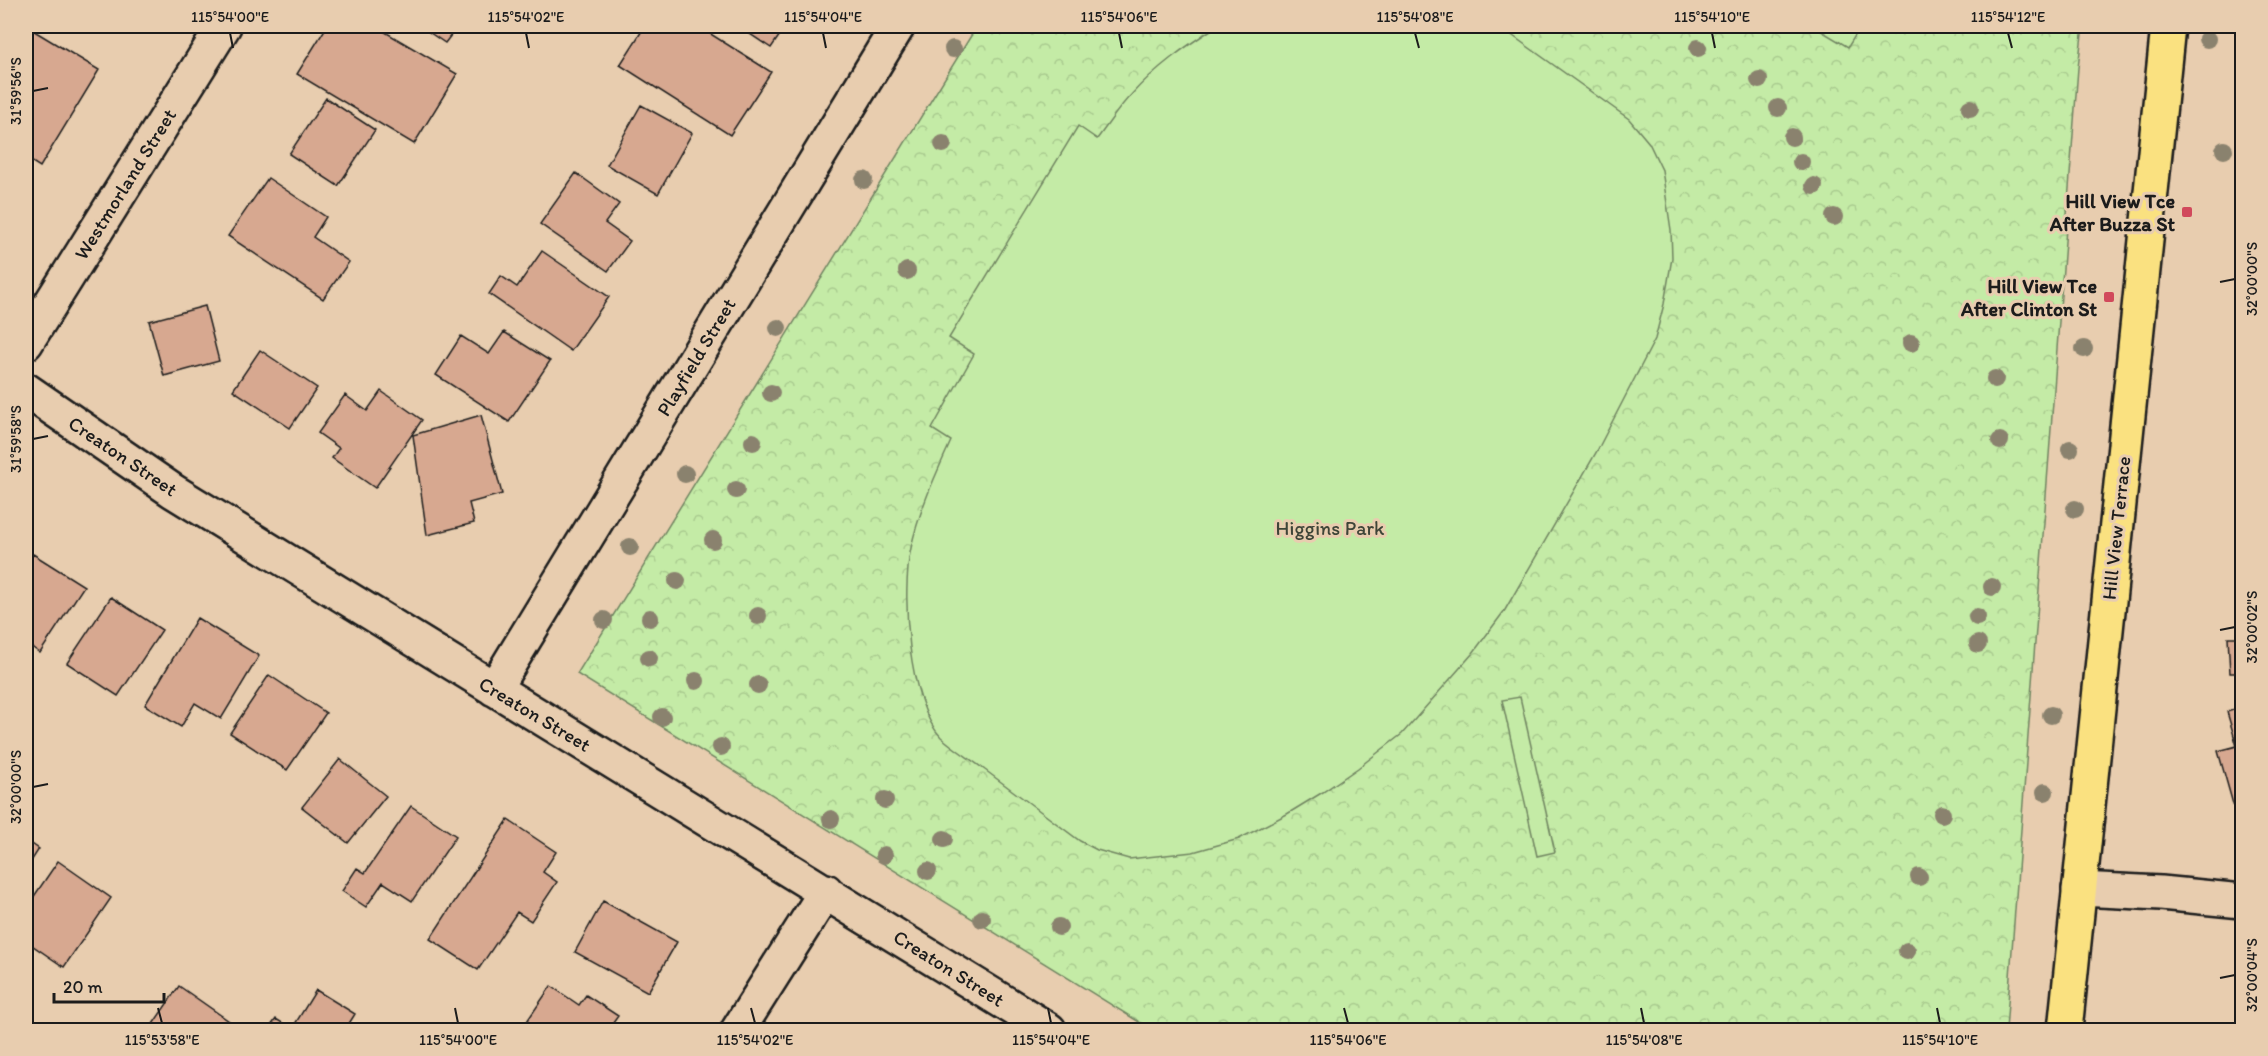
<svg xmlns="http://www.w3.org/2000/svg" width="2268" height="1056" viewBox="0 0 2268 1056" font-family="Itim,sans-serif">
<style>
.park{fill:url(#park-crowns);stroke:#708461;stroke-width:1.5}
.pitch{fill:#c4eba6;stroke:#708461;stroke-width:1.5}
.building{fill:#d7a890;stroke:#1c1c1c;stroke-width:1.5}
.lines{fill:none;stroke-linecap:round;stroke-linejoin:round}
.minor-casing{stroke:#1c1c1c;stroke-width:38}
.major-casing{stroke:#1c1c1c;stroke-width:38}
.minor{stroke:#e8cdaf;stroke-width:33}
.major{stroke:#fae180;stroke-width:33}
.tree{fill:#8a826e}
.ticks{fill:none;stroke:#1c1c1c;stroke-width:2}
.poi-dot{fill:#d1495b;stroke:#e8cdaf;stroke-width:2}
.labels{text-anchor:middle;stroke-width:6;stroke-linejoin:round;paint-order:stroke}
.street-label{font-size:20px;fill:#1c1c1c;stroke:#e8cdaf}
.poi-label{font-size:20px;font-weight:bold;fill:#1c1c1c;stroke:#e8cdaf;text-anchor:end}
.park-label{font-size:20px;fill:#3e4538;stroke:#e8cdaf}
.neatline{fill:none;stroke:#1c1c1c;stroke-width:2}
.ticks-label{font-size:15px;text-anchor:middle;fill:#1c1c1c}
</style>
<defs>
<pattern id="park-crowns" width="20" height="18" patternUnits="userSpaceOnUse" patternTransform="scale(1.5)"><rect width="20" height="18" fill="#c4eba6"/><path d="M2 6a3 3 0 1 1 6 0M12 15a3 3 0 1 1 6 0" fill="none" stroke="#a8c98e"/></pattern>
</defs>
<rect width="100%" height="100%" fill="#e8cdaf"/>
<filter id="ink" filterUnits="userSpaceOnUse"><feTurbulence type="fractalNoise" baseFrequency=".0167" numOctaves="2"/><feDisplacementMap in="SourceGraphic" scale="12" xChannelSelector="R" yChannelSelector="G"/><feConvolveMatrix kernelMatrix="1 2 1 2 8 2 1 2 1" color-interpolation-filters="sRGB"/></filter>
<g filter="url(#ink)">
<!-- park -->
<path class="park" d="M 977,26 L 2083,26 L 2078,68 L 2006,1030 L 1152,1030 L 577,674 Z"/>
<!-- pitch -->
<path class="pitch" d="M 1217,26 L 1499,26 L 1629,119 L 1649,143 L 1662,170 L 1671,230 L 1672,258 L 1664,304 L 1655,339 L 1597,451 L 1505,610 L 1473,653 L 1402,734 L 1358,768 L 1323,792 L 1287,814 L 1239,839 L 1193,852 L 1129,859 L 1097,850 L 1080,841 C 1048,817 1017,794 985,770 C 971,759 954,749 941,737 C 908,703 901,592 911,548 C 919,511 935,476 951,441 L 932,429 L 974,354 L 949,338 L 1078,126 L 1097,139 C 1108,125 1118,108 1131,95 C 1156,67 1186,46 1217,26 Z
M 1813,26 L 1861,26 L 1848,47 Z
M 1520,697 L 1555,852 L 1537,856 L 1502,700 Z"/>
<!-- building -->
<path class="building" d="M 26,26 L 99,70 L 40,167 L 26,158 Z
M 327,26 L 375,26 L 457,74 L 414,144 L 297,74 Z
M 420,26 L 458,26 L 445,43 Z
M 645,26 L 654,26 L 664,32 L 669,26 L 698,26 L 771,72 L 730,135 L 620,65 Z
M 738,26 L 786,26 L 771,48 Z
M 326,98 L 375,130 L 338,186 L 289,154 Z
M 641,105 L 692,133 L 658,194 L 607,165 Z
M 576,173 L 619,204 L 605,223 L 630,241 L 608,271 L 540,224 Z
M 268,178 L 326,217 L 313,237 L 349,262 L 323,299 L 228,236 Z
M 542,251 L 609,297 L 571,351 L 489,294 L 501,276 L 517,287 Z
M 205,306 L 219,361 L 164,376 L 149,321 Z
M 504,332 L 550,361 L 509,422 L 436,375 L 461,336 L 489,354 Z
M 260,350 L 317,388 L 290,428 L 233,390 Z
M 381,391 L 422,420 L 375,488 L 332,458 L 339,448 L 318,433 L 345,395 L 367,411 Z
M 481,415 L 502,494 L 469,503 L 474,523 L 427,535 L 413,435 Z
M 33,554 L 84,586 L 40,653 L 26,643 L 26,566 Z
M 111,597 L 162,630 L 118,696 L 67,663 Z
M 197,618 L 259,656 L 221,719 L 195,703 L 181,727 L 145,705 Z
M 2228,637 L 2242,637 L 2242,673 L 2230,673 Z
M 269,675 L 326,713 L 287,770 L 230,733 Z
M 2242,707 L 2242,809 L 2235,811 L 2218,751 L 2237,746 L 2227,712 Z
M 340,759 L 386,796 L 348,843 L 302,807 Z
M 411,806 L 456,836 L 412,901 L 383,882 L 366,907 L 342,891 L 357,868 L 365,873 Z
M 508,820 L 556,852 L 543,872 L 557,882 L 531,921 L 517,912 L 478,970 L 430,939 Z
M 26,840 L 39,849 L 26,869 Z
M 58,861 L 111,898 L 64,967 L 26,941 L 26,908 Z
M 603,901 L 677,942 L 648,992 L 575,952 Z
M 179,986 L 229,1021 L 223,1030 L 149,1030 Z
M 551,986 L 579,1005 L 586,995 L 618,1016 L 608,1030 L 521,1030 Z
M 316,990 L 355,1014 L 345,1030 L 268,1030 L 276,1019 L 292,1029 Z"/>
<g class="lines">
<defs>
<path id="minor" d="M 26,343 L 224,26
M 26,390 L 173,491 L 1049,1030
M 494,689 L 898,26
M 2079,889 L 2161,893 L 2242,901
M 738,1030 L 826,891"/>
<path id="major" d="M 2065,1030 L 2168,26"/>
</defs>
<!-- minor casing -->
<use href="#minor" class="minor-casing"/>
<!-- major casing -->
<use href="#major" class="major-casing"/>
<!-- minor -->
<use href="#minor" class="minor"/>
<!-- major -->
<use href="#major" class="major"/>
</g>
<!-- trees -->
<g class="tree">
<circle cx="2207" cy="39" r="9"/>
<circle cx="1698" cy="48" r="9"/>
<circle cx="953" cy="49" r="9"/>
<circle cx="1759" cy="80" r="9"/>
<circle cx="1778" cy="108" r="9"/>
<circle cx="1970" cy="108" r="9"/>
<circle cx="1792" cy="137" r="9"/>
<circle cx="943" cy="144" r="9"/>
<circle cx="2224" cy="150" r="9"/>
<circle cx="1801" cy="162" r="9"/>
<circle cx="864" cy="180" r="9"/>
<circle cx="1814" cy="186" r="9"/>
<circle cx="1834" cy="217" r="9"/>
<circle cx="907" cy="271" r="9"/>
<circle cx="778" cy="328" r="9"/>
<circle cx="1911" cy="343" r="9"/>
<circle cx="2084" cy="349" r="9"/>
<circle cx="1995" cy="379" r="9"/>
<circle cx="771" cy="393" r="9"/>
<circle cx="2000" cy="441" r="9"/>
<circle cx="753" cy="442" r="9"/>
<circle cx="2070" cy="449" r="9"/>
<circle cx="685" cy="474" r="9"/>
<circle cx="736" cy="490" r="9"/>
<circle cx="2075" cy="509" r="9"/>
<circle cx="713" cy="540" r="9"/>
<circle cx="630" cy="547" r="9"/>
<circle cx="677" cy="581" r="9"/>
<circle cx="1992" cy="587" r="9"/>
<circle cx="758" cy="616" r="9"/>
<circle cx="1977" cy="617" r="9"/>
<circle cx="650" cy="618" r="9"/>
<circle cx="604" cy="620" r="9"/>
<circle cx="1978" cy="644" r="9"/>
<circle cx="649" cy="658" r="9"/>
<circle cx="696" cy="681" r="9"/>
<circle cx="758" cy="685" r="9"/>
<circle cx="2051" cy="715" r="9"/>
<circle cx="662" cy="717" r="9"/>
<circle cx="721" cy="747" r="9"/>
<circle cx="2045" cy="792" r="9"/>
<circle cx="885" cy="800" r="9"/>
<circle cx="1942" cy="814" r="9"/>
<circle cx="831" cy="819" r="9"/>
<circle cx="944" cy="839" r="9"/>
<circle cx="884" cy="855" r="9"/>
<circle cx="928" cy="871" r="9"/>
<circle cx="1919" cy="877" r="9"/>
<circle cx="982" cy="919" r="9"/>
<circle cx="1059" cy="927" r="9"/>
<circle cx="1907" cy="951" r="9"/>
</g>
</g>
<!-- ticks -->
<path class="ticks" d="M 230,33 L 233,48M 526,33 L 529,48M 823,33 L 826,48M 1119,33 L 1122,48M 1415,33 L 1419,48M 1712,33 L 1715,48M 2008,33 L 2012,48M 33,91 L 48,88M 2220,282 L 2235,279M 33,439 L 48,436M 2220,630 L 2235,627M 33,787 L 48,784M 2220,978 L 2235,975M 158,1008 L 162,1023M 455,1008 L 458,1023M 751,1008 L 755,1023M 1048,1008 L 1051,1023M 1344,1008 L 1348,1023M 1641,1008 L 1644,1023M 1937,1008 L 1940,1023"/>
<!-- markers -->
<g class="poi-dot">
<rect x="2181" y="206" width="12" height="12" rx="3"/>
<rect x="2103" y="291" width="12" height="12" rx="3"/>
</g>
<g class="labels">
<!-- street labels -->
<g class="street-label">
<text transform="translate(125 184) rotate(-58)" y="7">Westmorland Street</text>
<text transform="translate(696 357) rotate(-59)" y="7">Playfield Street</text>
<text transform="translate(123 456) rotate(34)" y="7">Creaton Street</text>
<text transform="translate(2116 528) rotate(-84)" y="7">Hill View Terrace</text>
<text transform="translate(535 714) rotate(31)" y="7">Creaton Street</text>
<text transform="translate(949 968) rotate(32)" y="7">Creaton Street</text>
</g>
<!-- poi labels -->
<g class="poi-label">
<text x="2175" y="208">Hill View Tce<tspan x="2175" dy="23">After Buzza St</tspan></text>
<text x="2097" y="293">Hill View Tce<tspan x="2097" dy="23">After Clinton St</tspan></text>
</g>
<!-- park labels -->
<g class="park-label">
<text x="1330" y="535">Higgins Park</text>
</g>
</g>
<!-- margin -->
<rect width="2268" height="1056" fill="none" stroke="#e8cdaf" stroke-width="66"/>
<!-- scale -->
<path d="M54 993v9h110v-9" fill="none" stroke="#1c1c1c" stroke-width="3"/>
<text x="63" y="993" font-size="18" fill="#1c1c1c" stroke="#e8cdaf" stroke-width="4.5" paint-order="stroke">20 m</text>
<rect x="33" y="33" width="2202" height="990" class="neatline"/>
<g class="ticks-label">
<text x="230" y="22">115°54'00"E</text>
<text x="526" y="22">115°54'02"E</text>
<text x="823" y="22">115°54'04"E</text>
<text x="1119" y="22">115°54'06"E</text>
<text x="1415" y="22">115°54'08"E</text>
<text x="1712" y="22">115°54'10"E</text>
<text x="2008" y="22">115°54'12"E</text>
<text transform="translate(16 91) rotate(-90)" y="5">31°59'56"S</text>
<text transform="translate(2252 279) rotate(-90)" y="5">32°00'00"S</text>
<text transform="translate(16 439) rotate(-90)" y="5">31°59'58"S</text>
<text transform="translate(2252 627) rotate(-90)" y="5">32°00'02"S</text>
<text transform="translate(16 787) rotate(-90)" y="5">32°00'00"S</text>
<text transform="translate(2252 975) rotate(-90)" y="5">32°00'04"S</text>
<text x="162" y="1045">115°53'58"E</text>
<text x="458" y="1045">115°54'00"E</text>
<text x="755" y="1045">115°54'02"E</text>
<text x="1051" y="1045">115°54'04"E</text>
<text x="1348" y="1045">115°54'06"E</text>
<text x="1644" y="1045">115°54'08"E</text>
<text x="1940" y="1045">115°54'10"E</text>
</g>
</svg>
